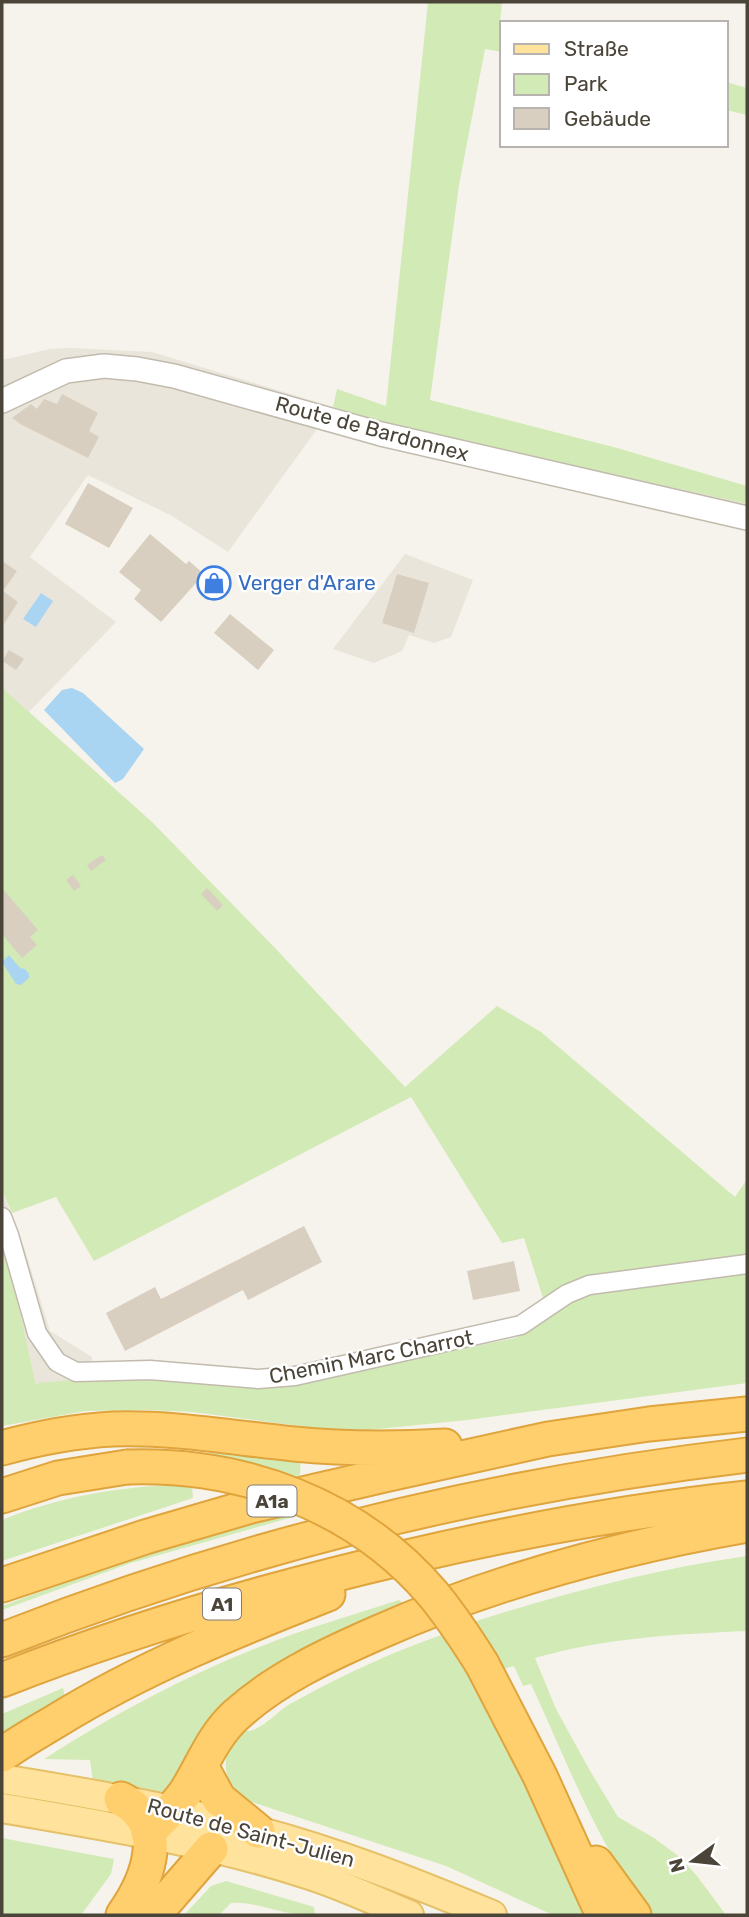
<svg xmlns="http://www.w3.org/2000/svg" width="749" height="1917" viewBox="0 0 749 1917" font-family="Rubik,sans-serif">
<style>
.residential{fill:#eae5da}
.green{fill:#d2eab5}
.water{fill:#a9d4f2}
.building{fill:#d8cfc1}
.lines{fill:none;stroke-linecap:round;stroke-linejoin:round}
.minor-casing{stroke:#c2bbae;stroke-width:21}
.tertiary-casing{stroke:#c2bbae;stroke-width:26}
.primary-casing{stroke:#e6c16a;stroke-width:32}
.motorway-casing{stroke:#e0a43c;stroke-width:37}
.minor{stroke:#fff;stroke-width:18}
.tertiary{stroke:#fff;stroke-width:23}
.primary{stroke:#ffe39c;stroke-width:28}
.motorway{stroke:#ffcf6e;stroke-width:33}
.motorway-bridge-casing{stroke:#e0a43c;stroke-width:37;stroke-linecap:butt}
.motorway-bridge{stroke:#ffcf6e;stroke-width:33}
.labels{text-anchor:middle;stroke-width:5;stroke-linejoin:round;paint-order:stroke}
.shield{fill:#fff;stroke:#817c74;stroke-width:2}
.shield-label{font-size:19px;font-weight:bold;fill:#4b4439}
.street-label{font-size:21px;fill:#4b4439;stroke:#fff}
.shop-label{font-size:21px;fill:#366cbe;stroke:#fff;text-anchor:start}
</style>
<rect width="100%" height="100%" fill="#f6f3ec"/>
<!-- residential -->
<path class="residential" d="M 72,348 L 152,352 L 333,407 L 228,552 L 172,516 L 88,475 L 30,557 L 116,622 L 29,712 L 153,823 L 2,1029 L 2,360 L 50,349 Z
M 405,554 L 473,580 L 451,637 L 434,643 L 409,635 L 402,651 L 374,663 L 333,649 Z
M 2,1190 L 25,1250 L 50,1331 L 92,1357 L 96,1378 L 36,1387 L 2,1253 Z"/>
<!-- green -->
<path class="green" d="M 428,2 L 502,2 L 500,22 L 502,23 L 502,52 L 485,49 L 459,185 L 430,400 L 617,448 L 747,486 L 747,504 L 393,425 L 333,407 L 337,389 L 386,406 Z
M 726,82 L 747,88 L 747,115 L 726,110 Z
M 2,688 L 153,823 L 276,949 L 405,1087 L 497,1006 L 541,1032 L 735,1197 L 747,1179 L 747,1257 L 544,1301 L 524,1238 L 502,1243 L 411,1097 L 94,1261 L 56,1197 L 12,1213 L 2,1190 Z
M 2,1239 L 7,1253 L 36,1386 L 38,1383 L 96,1378 L 147,1378 L 272,1388 L 515,1338 C 539,1327 555,1306 580,1298 C 632,1280 692,1280 747,1274 L 747,1383 L 467,1420 L 369,1430 L 323,1429 L 192,1412 L 149,1410 L 85,1411 L 2,1426 Z
M 211,1445 L 301,1455 L 300,1475 L 288,1478 L 209,1456 Z
M 169,1485 L 192,1485 L 193,1498 L 2,1561 L 2,1520 C 56,1498 111,1488 169,1485 Z
M 295,1511 L 300,1515 L 131,1563 L 2,1610 L 2,1606 L 129,1559 Z
M 747,1556 L 747,1631 C 676,1634 604,1638 535,1658 L 556,1709 L 589,1769 L 618,1817 L 654,1838 L 681,1858 L 697,1876 L 726,1915 L 653,1915 C 601,1854 565,1757 531,1684 L 523,1686 L 514,1666 L 500,1670 L 473,1622 C 562,1594 654,1569 747,1556 Z
M 399,1600 L 412,1609 L 333,1641 L 167,1791 L 160,1792 L 93,1781 L 90,1760 L 44,1759 C 113,1715 185,1676 262,1646 C 306,1628 353,1615 399,1600 Z
M 444,1634 L 474,1685 L 591,1915 L 553,1915 L 446,1866 L 243,1799 C 220,1775 219,1754 245,1731 C 261,1732 276,1712 290,1704 C 340,1676 390,1653 444,1634 Z
M 63,1688 L 65,1697 L 2,1739 L 2,1714 Z
M 2,1838 L 114,1859 L 111,1874 L 81,1915 L 2,1915 Z
M 226,1881 L 314,1907 L 315,1914 C 282,1917 259,1901 231,1903 L 219,1915 L 184,1915 L 211,1886 Z"/>
<!-- water -->
<path class="water" d="M 41,593 L 53,601 L 36,627 L 23,619 Z
M 72,688 L 83,693 L 144,749 L 123,779 L 115,783 L 44,710 L 62,690 Z
M 9,955 L 20,968 L 25,969 L 29,974 L 29,978 L 21,985 L 16,984 L 2,962 Z"/>
<!-- building -->
<path class="building" d="M 62,394 L 98,413 L 89,431 L 99,437 L 88,458 L 22,425 L 12,418 L 31,404 L 37,409 L 44,399 L 57,404 Z
M 88,483 L 133,508 L 109,548 L 65,524 Z
M 150,534 L 186,564 L 189,561 L 204,574 L 161,622 L 134,599 L 141,590 L 119,572 Z
M 2,561 L 17,571 L 3,591 L 18,602 L 4,624 Z
M 397,574 L 429,583 L 414,633 L 382,623 Z
M 230,614 L 274,650 L 258,670 L 214,633 Z
M 9,650 L 24,659 L 16,670 L 2,661 Z
M 102,855 L 106,860 L 91,871 L 87,865 Z
M 73,875 L 81,886 L 74,891 L 66,880 Z
M 2,888 L 38,930 L 30,937 L 37,945 L 22,958 L 2,934 Z
M 207,888 L 223,905 L 217,911 L 201,894 Z
M 304,1226 L 322,1262 L 248,1300 L 243,1290 L 125,1351 L 106,1313 L 155,1287 L 161,1299 Z
M 514,1261 L 520,1291 L 473,1300 L 467,1271 Z"/>
<g class="lines">
<defs>
<path id="minor" d="M 2,1217 L 9,1235 L 37,1333 L 57,1362 L 76,1372 L 150,1370 L 258,1379 L 295,1376 L 521,1325 L 567,1294 L 589,1285 L 747,1264"/>
<path id="tertiary" d="M 2,401 L 66,371 L 104,366 L 137,369 L 174,376 L 381,434 L 747,518"/>
<path id="primary" d="M 2,1779 C 88,1793 173,1808 257,1831 C 337,1852 415,1883 492,1915
M 2,1808 C 105,1826 210,1842 310,1875 C 344,1886 376,1901 409,1915"/>
<path id="motorway" d="M 2,1448 C 38,1438 75,1431 113,1429 C 174,1427 234,1438 294,1444 C 344,1449 395,1449 445,1446
M 2,1496 L 58,1478 L 127,1467
M 2,1585 L 145,1537 L 251,1506 L 389,1474 L 548,1439 L 649,1424 L 747,1414
M 2,1640 C 241,1546 492,1485 747,1455
M 482,1664 L 540,1776 L 603,1915
M 2,1680 C 134,1628 269,1589 407,1557 C 519,1531 633,1510 747,1498
M 2,1755 C 19,1742 38,1732 56,1721 C 142,1668 234,1631 328,1594
M 201,1766 L 219,1799 L 258,1831
M 121,1799 C 170,1824 148,1880 123,1915
M 148,1833 C 161,1819 177,1806 187,1790 C 203,1764 213,1736 236,1715 C 277,1678 327,1655 377,1633 C 495,1581 621,1547 747,1525
M 596,1863 L 634,1915
M 150,1915 L 165,1902 L 211,1849"/>
</defs>
<!-- minor casing -->
<use href="#minor" class="minor-casing"/>
<!-- tertiary casing -->
<use href="#tertiary" class="tertiary-casing"/>
<!-- primary casing -->
<use href="#primary" class="primary-casing"/>
<!-- motorway casing -->
<use href="#motorway" class="motorway-casing"/>
<!-- minor -->
<use href="#minor" class="minor"/>
<!-- tertiary -->
<use href="#tertiary" class="tertiary"/>
<!-- primary -->
<use href="#primary" class="primary"/>
<!-- motorway -->
<use href="#motorway" class="motorway"/>
<defs>
<path id="motorway-bridge" d="M 127,1467 C 243,1463 357,1505 433,1594 C 451,1616 467,1640 482,1664"/>
</defs>
<!-- motorway-bridge casing -->
<use href="#motorway-bridge" class="motorway-bridge-casing"/>
<!-- motorway-bridge -->
<use href="#motorway-bridge" class="motorway-bridge"/>
</g>
<!-- icons -->
<defs>
<symbol id="shop-ring" viewBox="-11 -11 22 22"><circle r="9.5" fill="#fff" stroke="#3f7fe0" stroke-width="1.5"/><path d="M-5-2.5h2.3a2.7 3.5 0 0 1 5.4 0H5L5.5 6h-11ZM-1.5-2.5h3a1.5 2.3 0 0 0-3 0Z" fill="#3f7fe0"/></symbol>
</defs>
<g fill-rule="evenodd">
<use href="#shop-ring" x="195" y="564" width="38" height="38"/>
</g>
<g class="labels">
<!-- shield labels -->
<g class="shield">
<rect x="247.5" y="1485.5" width="49" height="31" rx="5"/>
<rect x="203" y="1588.5" width="38" height="31" rx="5"/>
</g>
<g class="shield-label">
<text x="272" y="1508">A1a</text>
<text x="222" y="1611">A1</text>
</g>
<!-- street labels -->
<g class="street-label">
<text transform="translate(372 429) rotate(15)" y="7">Route de Bardonnex</text>
<text transform="translate(371 1357) rotate(-11)" y="7">Chemin Marc Charrot</text>
<text transform="translate(251 1833) rotate(15)" y="7">Route de Saint-Julien</text>
</g>
<!-- shop labels -->
<g class="shop-label">
<text x="238" y="590">Verger d'Arare</text>
</g>
</g>
<!-- border -->
<rect width="749" height="1917" fill="none" stroke="#4b4439" stroke-width="7"/>
<!-- legend -->
<rect x="500" y="21" width="228" height="126" fill="#ffffff" stroke="#b7b4b0" stroke-width="2"/>
<rect x="514" y="44" width="35" height="10" fill="#ffe39c" stroke="#b7b4b0" stroke-width="2"/>
<text x="564" y="56" font-size="21" fill="#4b4439">Straße</text>
<rect x="514" y="74" width="35" height="21" fill="#d2eab5" stroke="#b7b4b0" stroke-width="2"/>
<text x="564" y="91" font-size="21" fill="#4b4439">Park</text>
<rect x="514" y="108" width="35" height="21" fill="#d8cfc1" stroke="#b7b4b0" stroke-width="2"/>
<text x="564" y="126" font-size="21" fill="#4b4439">Gebäude</text>
<!-- north arrow -->
<g transform="translate(693 1861) rotate(255)" stroke="#ffffff" stroke-width="5" paint-order="stroke">
<path d="M0-5L12 26L0 18L-12 26Z" fill="#4b4439"/>
<text y="-10" font-size="19" font-weight="bold" text-anchor="middle" fill="#4b4439">N</text>
</g>
</svg>
